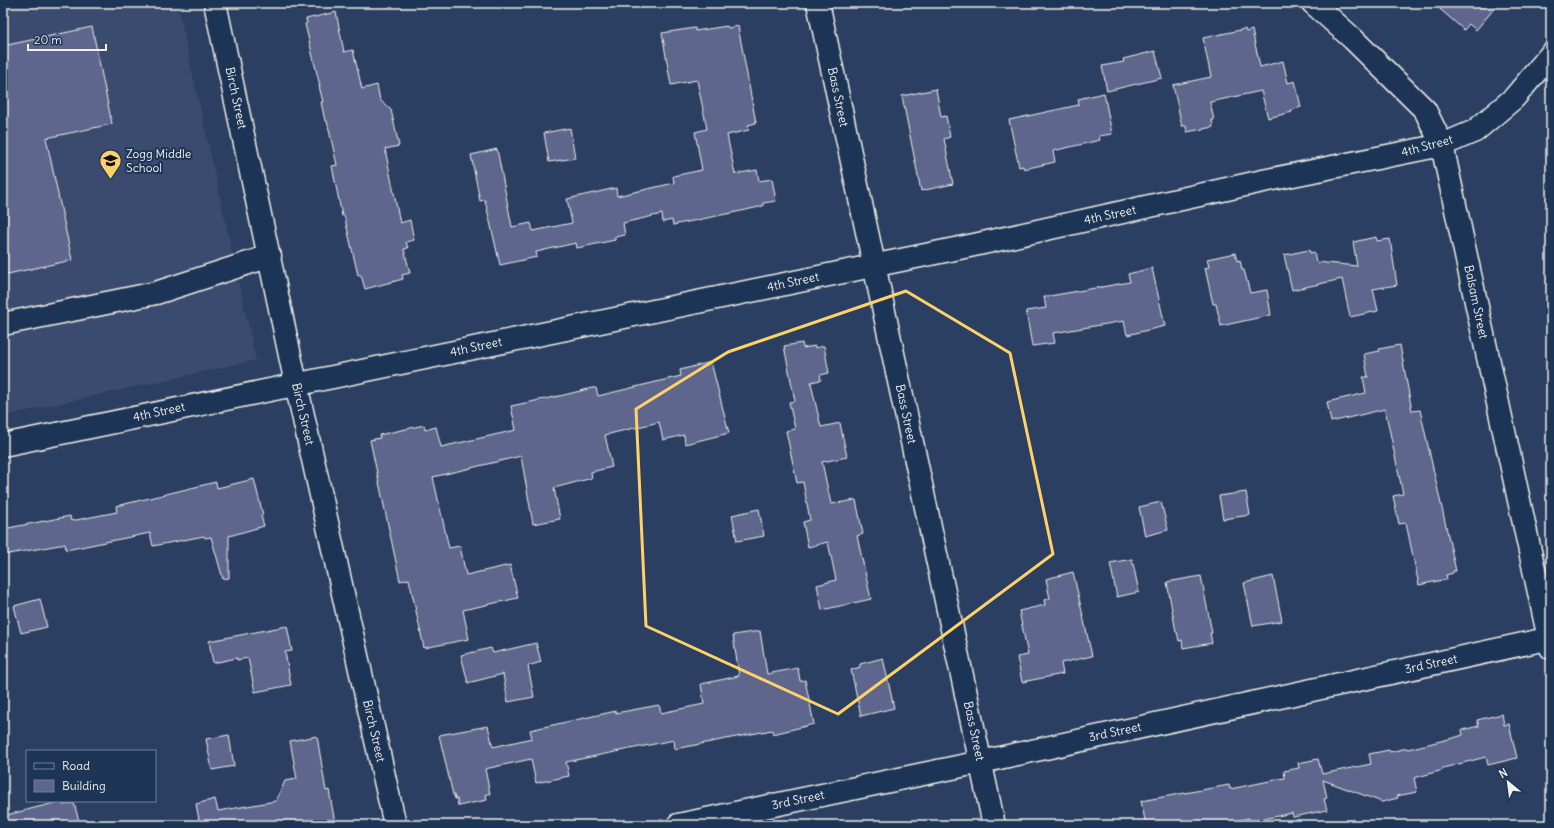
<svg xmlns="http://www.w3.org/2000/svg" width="1554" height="828" viewBox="0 0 1554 828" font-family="Delius,sans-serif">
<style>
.built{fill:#3a4b6f}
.building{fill:#5e668d;stroke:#f4f1e8}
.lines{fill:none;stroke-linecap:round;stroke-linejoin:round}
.minor-casing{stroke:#f4f1e8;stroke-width:25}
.minor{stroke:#1d3557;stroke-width:22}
.marked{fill:none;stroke:#ffd166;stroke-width:3;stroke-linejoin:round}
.labels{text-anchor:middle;stroke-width:4;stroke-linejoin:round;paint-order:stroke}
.street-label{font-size:12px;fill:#f4f1e8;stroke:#1d3557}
.poi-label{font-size:12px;fill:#f4f1e8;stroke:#1d3557;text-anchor:start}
</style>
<rect width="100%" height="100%" fill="#2a3f62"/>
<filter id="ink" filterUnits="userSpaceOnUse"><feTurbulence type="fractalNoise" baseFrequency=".025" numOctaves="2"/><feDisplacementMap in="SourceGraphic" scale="8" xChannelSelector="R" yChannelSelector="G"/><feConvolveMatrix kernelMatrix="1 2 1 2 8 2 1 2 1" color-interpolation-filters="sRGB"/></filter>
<g filter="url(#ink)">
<!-- built -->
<path class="built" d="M 3,3 L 177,3 L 256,360 L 3,416 Z"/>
<!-- building -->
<path class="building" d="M 1433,3 L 1499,3 L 1476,30 L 1469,24 L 1464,30 Z
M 336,12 L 344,52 L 353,50 L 362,89 L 377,85 L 380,100 L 391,110 L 399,146 L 385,149 L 400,223 L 410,220 L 414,240 L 406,242 L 408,248 L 404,249 L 410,273 L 402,275 L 403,279 L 365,289 L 361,275 L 358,275 L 344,215 L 342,216 L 332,166 L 337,165 L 327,121 L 325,121 L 321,102 L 323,102 L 319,86 L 320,86 L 305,24 L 307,23 L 306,19 Z
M 727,26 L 728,28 L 738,26 L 756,123 L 748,125 L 749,130 L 727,135 L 735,174 L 757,170 L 759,181 L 772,179 L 776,201 L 763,203 L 763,206 L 746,210 L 673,225 L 672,220 L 663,222 L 662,214 L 623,223 L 625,235 L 615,237 L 615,240 L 577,248 L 576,243 L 536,252 L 537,257 L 500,265 L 485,200 L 480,201 L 471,155 L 497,149 L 512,227 L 531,223 L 533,231 L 572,223 L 567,199 L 616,188 L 617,196 L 674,183 L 673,176 L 702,170 L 695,132 L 707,129 L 697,80 L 671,85 L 662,33 L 695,28 L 695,31 Z
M 92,27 L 112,124 L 46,138 L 72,260 L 3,275 L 3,46 Z
M 1245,29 L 1246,32 L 1252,30 L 1260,67 L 1283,61 L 1288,83 L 1295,81 L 1301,107 L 1292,110 L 1292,112 L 1268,118 L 1261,91 L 1210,102 L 1214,120 L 1212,120 L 1213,127 L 1187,132 L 1186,126 L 1182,126 L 1173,85 L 1211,77 L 1203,38 Z
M 1155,51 L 1162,78 L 1107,91 L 1102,66 L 1124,62 L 1123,59 Z
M 936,89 L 941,117 L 946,116 L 950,137 L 944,139 L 953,184 L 921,191 L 902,96 Z
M 1104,93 L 1112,134 L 1099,136 L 1100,140 L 1053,151 L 1055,162 L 1024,169 L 1023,166 L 1019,167 L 1009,120 L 1079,105 L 1078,99 Z
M 570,128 L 575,158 L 549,162 L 544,133 Z
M 1376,237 L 1377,241 L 1390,239 L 1397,285 L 1373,289 L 1378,311 L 1350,317 L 1342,279 L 1292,290 L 1284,255 L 1309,250 L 1310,253 L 1314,252 L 1316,262 L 1357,266 L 1353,242 Z
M 1235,253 L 1237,261 L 1240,260 L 1242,270 L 1244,270 L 1250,293 L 1267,290 L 1271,315 L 1221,326 L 1216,304 L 1213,304 L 1205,268 L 1209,267 L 1207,259 Z
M 1152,268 L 1165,326 L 1127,335 L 1124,321 L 1053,333 L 1055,343 L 1032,346 L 1026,311 L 1046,308 L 1044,297 L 1130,282 L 1128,274 Z
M 802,343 L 803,348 L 815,346 L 815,348 L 824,346 L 829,373 L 820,375 L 821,380 L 811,382 L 812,388 L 821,427 L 840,423 L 847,457 L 822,462 L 831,504 L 856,500 L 863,534 L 857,536 L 871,599 L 822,610 L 817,585 L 836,580 L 828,542 L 808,547 L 803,522 L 810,520 L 803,482 L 797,483 L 786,431 L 795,429 L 789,402 L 795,401 L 784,346 Z
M 1400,345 L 1412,411 L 1420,410 L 1456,571 L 1453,571 L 1453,573 L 1446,575 L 1447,579 L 1419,585 L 1406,523 L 1399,524 L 1393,496 L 1403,494 L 1385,409 L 1331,422 L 1327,402 L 1366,393 L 1363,377 L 1368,377 L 1364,354 L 1380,351 L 1379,349 Z
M 711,362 L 729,433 L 685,444 L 684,435 L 663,440 L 659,422 L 605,435 L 612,467 L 591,472 L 592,478 L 554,488 L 560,519 L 533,524 L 521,456 L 433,477 L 449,548 L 460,546 L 466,575 L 510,565 L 518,598 L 463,610 L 469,639 L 424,648 L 409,579 L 400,581 L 370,440 L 380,438 L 379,435 L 424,425 L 425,430 L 436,427 L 441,447 L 516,430 L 511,406 L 564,395 L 592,388 L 596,388 L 598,396 L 681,376 L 680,370 Z
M 254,479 L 263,515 L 261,516 L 264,526 L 229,536 L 229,578 L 223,579 L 211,537 L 205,538 L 204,536 L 153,546 L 150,533 L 66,550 L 65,544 L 3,555 L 3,529 L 70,516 L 71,521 L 117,512 L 116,506 L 129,503 L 216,482 L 217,488 Z
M 1246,492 L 1250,515 L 1223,519 L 1219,496 Z
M 1161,502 L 1168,530 L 1145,536 L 1139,507 Z
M 759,509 L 764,536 L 737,541 L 732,515 Z
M 1132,559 L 1139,592 L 1117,597 L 1110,563 Z
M 1073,572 L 1092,656 L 1061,663 L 1063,674 L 1022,682 L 1017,657 L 1028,655 L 1019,611 L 1045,605 L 1044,600 L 1050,599 L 1046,579 Z
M 1201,576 L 1212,633 L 1210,633 L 1212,643 L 1183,648 L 1182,640 L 1179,641 L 1177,632 L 1176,632 L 1167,582 Z
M 1273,576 L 1282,621 L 1253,626 L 1244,583 Z
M 40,599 L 47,627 L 21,633 L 14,606 Z
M 287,626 L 292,651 L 285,652 L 291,685 L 255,692 L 248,658 L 237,660 L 237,658 L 213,663 L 209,641 Z
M 760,631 L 767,674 L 798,668 L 800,681 L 805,680 L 814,724 L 773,734 L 772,730 L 675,749 L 674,740 L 566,762 L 569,776 L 536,783 L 531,759 L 485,769 L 490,794 L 486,794 L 487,800 L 458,806 L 457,799 L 455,799 L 454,795 L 453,795 L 439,735 L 488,726 L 493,747 L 532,738 L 530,730 L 616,711 L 616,713 L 659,705 L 661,713 L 704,704 L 701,684 L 739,676 L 733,635 Z
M 536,643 L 541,662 L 528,666 L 534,697 L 508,702 L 503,674 L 468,683 L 461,655 L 491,648 L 493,653 Z
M 883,658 L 894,708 L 861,716 L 851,670 L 860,667 L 860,664 Z
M 1502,714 L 1504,725 L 1509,724 L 1517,758 L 1488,765 L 1486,757 L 1443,768 L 1443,770 L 1414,778 L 1417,792 L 1397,796 L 1398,798 L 1382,802 L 1323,780 L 1327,798 L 1324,799 L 1327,810 L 1293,817 L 1292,813 L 1250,822 L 1249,818 L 1218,825 L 1146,825 L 1141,801 L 1229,785 L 1230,789 L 1285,778 L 1284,771 L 1299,768 L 1298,763 L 1318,759 L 1322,774 L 1371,764 L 1369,754 L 1389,750 L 1390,752 L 1407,748 L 1408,749 L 1453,738 L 1463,735 L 1462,730 L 1479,726 L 1477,720 Z
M 229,735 L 234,766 L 212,770 L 206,739 Z
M 317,736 L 326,791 L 329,790 L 335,823 L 322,825 L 200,825 L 196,804 L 215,799 L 218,811 L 276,801 L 285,781 L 297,779 L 290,741 Z
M 62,801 L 63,805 L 74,803 L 80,825 L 3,825 L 3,816 Z"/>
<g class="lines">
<defs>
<path id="minor" d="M 215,3 L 296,384 L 395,825
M 818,3 L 994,825
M 1313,3 L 1353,39 L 1425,110 L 1442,145 L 1551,648
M 3,324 L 156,293 L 270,256
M 3,445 L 974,245 L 1263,181 L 1442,145 L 1475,131 L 1514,98 L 1551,54
M 678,825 L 981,762 L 1551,638"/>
</defs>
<!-- minor casing -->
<use href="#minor" class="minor-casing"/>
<!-- minor -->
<use href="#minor" class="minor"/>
</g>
</g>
<!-- marked area -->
<path class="marked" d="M 906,291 L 1010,353 L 1053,554 L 838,714 L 646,626 L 636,409 L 728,352 Z"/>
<!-- icons -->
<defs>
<symbol id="school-pin" viewBox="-11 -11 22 30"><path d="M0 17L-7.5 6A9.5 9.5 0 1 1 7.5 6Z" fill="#ffd166" stroke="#1d3557"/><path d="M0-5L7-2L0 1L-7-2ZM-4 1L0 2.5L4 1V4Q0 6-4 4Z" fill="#111"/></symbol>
</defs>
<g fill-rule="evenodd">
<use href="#school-pin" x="98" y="148" width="25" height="34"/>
</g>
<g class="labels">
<!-- street labels -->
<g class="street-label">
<text transform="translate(838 97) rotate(78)" y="4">Bass Street</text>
<text transform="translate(236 98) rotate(78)" y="4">Birch Street</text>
<text transform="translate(1427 146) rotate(-15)" y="4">4th Street</text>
<text transform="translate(1110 215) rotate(-12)" y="4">4th Street</text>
<text transform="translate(793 282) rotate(-12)" y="4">4th Street</text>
<text transform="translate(1476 302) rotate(78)" y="4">Balsam Street</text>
<text transform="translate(476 347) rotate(-12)" y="4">4th Street</text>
<text transform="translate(159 412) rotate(-12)" y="4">4th Street</text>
<text transform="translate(303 414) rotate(77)" y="4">Birch Street</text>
<text transform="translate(906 414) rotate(78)" y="4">Bass Street</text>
<text transform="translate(1431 664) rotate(-12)" y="4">3rd Street</text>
<text transform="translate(374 731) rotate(77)" y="4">Birch Street</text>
<text transform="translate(974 731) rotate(78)" y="4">Bass Street</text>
<text transform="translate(1115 732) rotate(-12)" y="4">3rd Street</text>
<text transform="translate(798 800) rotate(-12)" y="4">3rd Street</text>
</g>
<!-- poi labels -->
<g class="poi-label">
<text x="126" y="158">Zogg Middle<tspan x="126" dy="14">School</tspan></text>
</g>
</g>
<!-- margin -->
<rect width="1554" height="828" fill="none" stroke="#1d3557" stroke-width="16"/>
<rect x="8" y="8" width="1538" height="812" fill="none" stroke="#f4f1e8" stroke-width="1.5" filter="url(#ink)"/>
<!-- legend -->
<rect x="26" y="750" width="130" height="52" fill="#1d3557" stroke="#738091"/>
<rect x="34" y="763" width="20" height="6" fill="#1d3557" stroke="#738091"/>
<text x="62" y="770" font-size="12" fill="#f4f1e8">Road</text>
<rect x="34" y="780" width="20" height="12" fill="#5e668d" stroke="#738091"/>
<text x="62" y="790" font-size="12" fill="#f4f1e8">Building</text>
<!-- north arrow -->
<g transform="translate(1508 782) rotate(331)" stroke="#1d3557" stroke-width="3" paint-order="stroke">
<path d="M0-3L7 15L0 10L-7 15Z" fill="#f4f1e8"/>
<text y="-6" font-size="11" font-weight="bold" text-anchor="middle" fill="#f4f1e8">N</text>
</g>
<!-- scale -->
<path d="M28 44v6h78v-6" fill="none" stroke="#f4f1e8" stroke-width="2"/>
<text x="34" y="44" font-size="12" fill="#f4f1e8" stroke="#1d3557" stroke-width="3" paint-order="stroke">20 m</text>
</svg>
